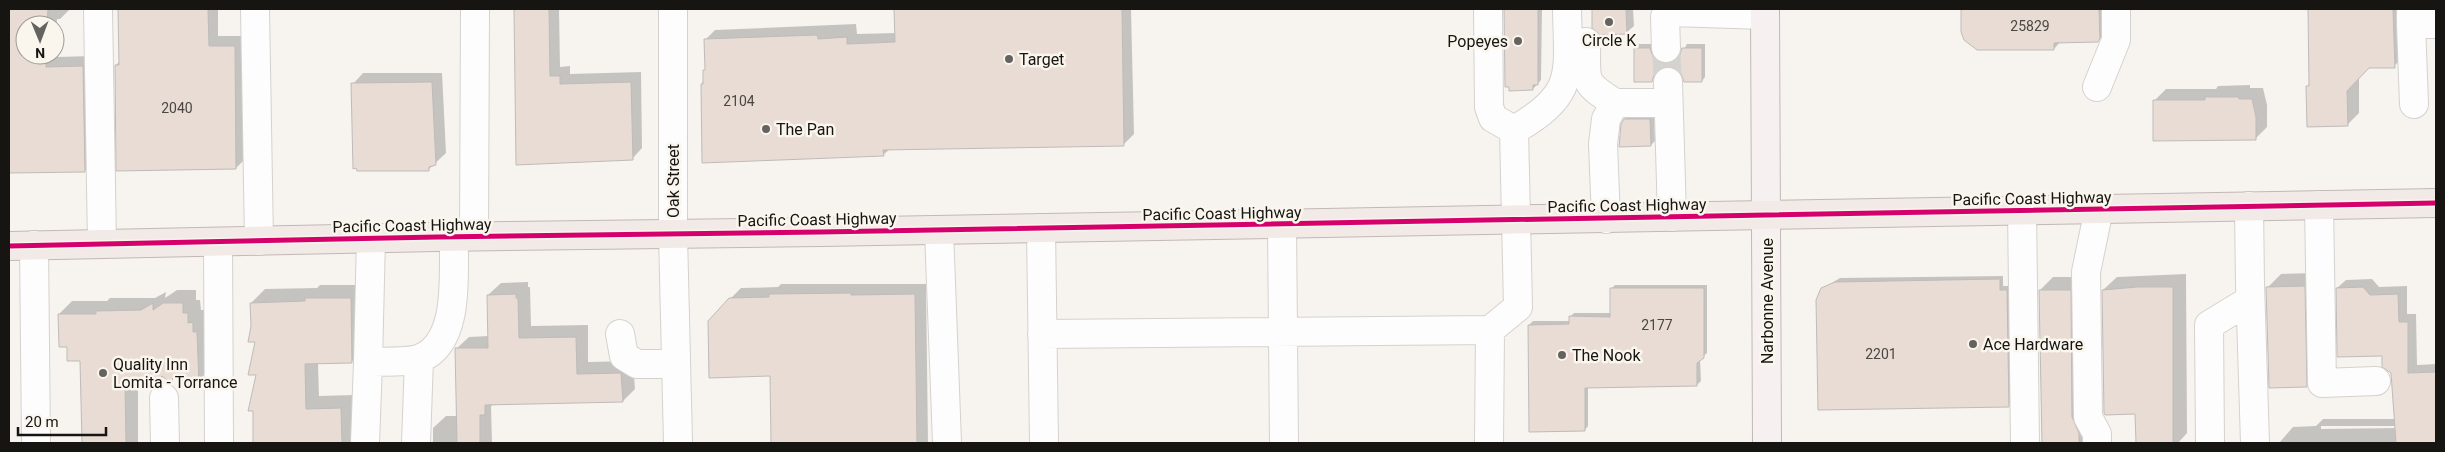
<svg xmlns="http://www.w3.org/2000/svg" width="2445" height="452" viewBox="0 0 2445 452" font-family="Roboto,sans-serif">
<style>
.shadow{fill:#0003;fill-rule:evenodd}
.building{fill:#e8dcd4;stroke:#bebbb9}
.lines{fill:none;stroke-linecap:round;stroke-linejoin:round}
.minor-tunnel{stroke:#d5d3cf;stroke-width:28;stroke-dasharray:28 14;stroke-linecap:butt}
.minor-casing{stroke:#d4d2ce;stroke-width:30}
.major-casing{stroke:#c2b8b4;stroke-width:30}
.highway-casing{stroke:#c2b8b4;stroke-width:30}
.minor{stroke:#fefdfd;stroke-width:28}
.major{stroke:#f6f1f0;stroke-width:28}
.highway{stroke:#f2eae7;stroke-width:28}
.cycleway-casing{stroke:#faf5ed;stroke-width:8}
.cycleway{stroke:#d6006c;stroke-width:5}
.poi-dot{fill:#656360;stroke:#faf5ed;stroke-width:2}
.labels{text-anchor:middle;stroke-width:5;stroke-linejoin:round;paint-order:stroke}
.number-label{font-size:14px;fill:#4a4742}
.poi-label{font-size:16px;fill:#161512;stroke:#faf5ed;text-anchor:start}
.street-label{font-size:16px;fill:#161512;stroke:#faf5ed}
</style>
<rect width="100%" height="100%" fill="#f7f4f0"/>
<!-- shadow -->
<path class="shadow" d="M 9,9 L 70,9 L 60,19 L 57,19 L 56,57 L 93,56 L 95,160 L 85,171 L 9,172 ZM 25,25 L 55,25 L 55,55 L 25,55 Z
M 119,9 L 218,9 L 218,36 L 245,36 L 246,158 L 236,168 L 116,65 L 120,61 Z
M 516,9 L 559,9 L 560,67 L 570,66 L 570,74 L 641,72 L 642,148 L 632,159 L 517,163 Z
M 895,9 L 1131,9 L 1134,134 L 1123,145 L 890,149 L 883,155 L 702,84 L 706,68 L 705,40 L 715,30 L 856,24 L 857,34 L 896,33 Z
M 1505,9 L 1542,9 L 1541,80 L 1533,89 L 1506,85 Z
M 1593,9 L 1633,9 L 1634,26 L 1626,33 L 1594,27 Z
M 1962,9 L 2108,9 L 2108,31 L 2098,41 L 2061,41 L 2054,49 L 1962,32 Z
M 2309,9 L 2405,9 L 2406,55 L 2394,66 L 2369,67 L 2359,78 L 2359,113 L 2347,125 L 2307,87 L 2310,84 Z
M 1639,44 L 1654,44 L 1671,60 L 1679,58 L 1687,44 L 1705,44 L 1705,77 L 1702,81 L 1668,65 L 1659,68 L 1652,81 L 1635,48 Z
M 363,73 L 442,73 L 446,153 L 429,169 L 353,84 Z
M 2250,85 L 2250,88 L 2263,88 L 2267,105 L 2267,127 L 2255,139 L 2154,101 L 2166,89 L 2216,89 L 2218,86 Z
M 1629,115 L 1654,115 L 1655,141 L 1651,145 L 1625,119 Z
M 2318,273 L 2320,371 L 2306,384 L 2267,288 L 2281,274 Z
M 2186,274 L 2187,433 L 2178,443 L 2137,443 L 2136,413 L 2103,290 L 2117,277 Z
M 2003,276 L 2003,286 L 2011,286 L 2012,402 L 2008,406 L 1822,289 L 1840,278 Z
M 2053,277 L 2084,277 L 2092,443 L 2044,443 L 2040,290 Z
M 2372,279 L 2379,287 L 2407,286 L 2407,314 L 2416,314 L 2417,365 L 2436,364 L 2436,443 L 2279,443 L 2293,427 L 2316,426 L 2323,419 L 2395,419 L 2392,373 L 2383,355 L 2337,288 L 2346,280 ZM 2321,426 L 2401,426 L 2401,428 L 2321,429 Z
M 528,282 L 528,287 L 530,287 L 531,326 L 588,325 L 588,362 L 633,361 L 635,389 L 623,401 L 494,404 L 491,406 L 492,443 L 433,443 L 433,428 L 446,416 L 458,416 L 456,349 L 469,337 L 489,336 L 488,295 L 501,283 Z
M 781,284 L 926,284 L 928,443 L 773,443 L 772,375 L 730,299 L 741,288 L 778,287 Z
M 320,285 L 364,285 L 365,349 L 351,362 L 318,363 L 319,396 L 354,395 L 355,443 L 255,443 L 257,341 L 252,326 L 251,303 L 265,289 L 317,288 Z
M 1615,285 L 1707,285 L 1707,353 L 1700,359 L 1701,381 L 1697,385 L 1588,386 L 1588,426 L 1585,430 L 1529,325 L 1533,321 L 1570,321 L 1570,317 L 1574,313 L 1612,313 L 1611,289 Z
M 177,290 L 196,290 L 196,300 L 200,300 L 201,310 L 205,310 L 211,368 L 198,381 L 176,376 L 171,381 L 164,376 L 158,381 L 138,382 L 138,443 L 83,443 L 81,360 L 68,346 L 59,314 L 72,301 L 107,301 L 110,298 L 155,298 L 166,292 L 165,298 Z"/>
<!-- building -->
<path class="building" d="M 9,9 L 48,9 L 47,25 L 25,25 L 25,55 L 46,55 L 46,67 L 83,66 L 85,172 L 9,173 Z
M 118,9 L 208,9 L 209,46 L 235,46 L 236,169 L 116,171 L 115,65 L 119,65 Z
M 514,9 L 549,9 L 550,76 L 560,76 L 560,84 L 631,82 L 633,160 L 516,165 Z
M 894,9 L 1122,9 L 1124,146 L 883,150 L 884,156 L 702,163 L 701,84 L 703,84 L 703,70 L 705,70 L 704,39 L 817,35 L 818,39 L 847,37 L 847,44 L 895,42 Z
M 1504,9 L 1538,9 L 1538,85 L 1533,85 L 1533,90 L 1509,91 L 1509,87 L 1505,87 Z
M 1592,9 L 1626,9 L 1627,34 L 1600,35 L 1592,28 Z
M 1961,9 L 2099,9 L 2100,38 L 2098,42 L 2054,43 L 2054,50 L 1977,50 L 1964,40 L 1961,32 Z
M 2308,9 L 2393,9 L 2395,68 L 2369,68 L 2347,91 L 2348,126 L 2307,127 L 2306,86 L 2309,86 Z
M 1634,48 L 1650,48 L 1653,57 L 1659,62 L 1666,64 L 1675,61 L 1680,55 L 1682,48 L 1702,48 L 1702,82 L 1684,82 L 1681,73 L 1676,69 L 1668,66 L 1659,69 L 1654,75 L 1652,82 L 1634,82 Z
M 432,82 L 436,165 L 429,167 L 429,171 L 357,171 L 356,168 L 353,169 L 351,83 Z
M 2205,97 L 2239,97 L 2239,99 L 2252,99 L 2256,117 L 2256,140 L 2153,141 L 2153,100 L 2205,100 Z
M 1624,119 L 1650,119 L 1651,146 L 1619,147 L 1621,124 Z
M 2000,279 L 2000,290 L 2007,290 L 2009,407 L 1818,410 L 1816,300 L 1821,288 L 1835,282 Z
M 2305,286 L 2307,387 L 2269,388 L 2266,287 Z
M 2137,287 L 2173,287 L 2173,443 L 2136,443 L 2135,414 L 2105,415 L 2104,413 L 2102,290 Z
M 2363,287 L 2370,295 L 2398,294 L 2399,322 L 2408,322 L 2408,373 L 2436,372 L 2436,443 L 2396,443 L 2391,373 L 2382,367 L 2382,356 L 2337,357 L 2336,288 Z
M 1610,288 L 1704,288 L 1704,358 L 1697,363 L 1697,386 L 1585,388 L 1585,431 L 1529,432 L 1528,325 L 1569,324 L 1569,316 L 1610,317 Z
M 2039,290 L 2071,290 L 2072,417 L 2079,433 L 2079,443 L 2042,443 Z
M 851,293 L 851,295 L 915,294 L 917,443 L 771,443 L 770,376 L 709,378 L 708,321 L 729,298 L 769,297 L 769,294 Z
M 516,294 L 516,298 L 518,298 L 519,338 L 576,337 L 577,374 L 621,373 L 623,402 L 485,405 L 485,415 L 480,415 L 480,443 L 457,443 L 455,348 L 488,348 L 487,295 Z
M 305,298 L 351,298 L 352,363 L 305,364 L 306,409 L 341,408 L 342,443 L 253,443 L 253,411 L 248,411 L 256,375 L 248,375 L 255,342 L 248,342 L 251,326 L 250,303 L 305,301 Z
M 153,303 L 153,310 L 163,303 L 183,303 L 183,313 L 188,313 L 188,323 L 193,322 L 193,332 L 197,332 L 199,383 L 183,383 L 174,376 L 171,383 L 162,376 L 159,382 L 125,384 L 126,443 L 82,443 L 80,361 L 67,361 L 67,347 L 59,347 L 58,314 L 96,314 L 96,311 L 141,310 Z"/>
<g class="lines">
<!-- minor-tunnel -->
<path class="minor-tunnel" d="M 1666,48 L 1668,82"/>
<defs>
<path id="minor" d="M 98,9 L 102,244
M 255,9 L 259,241
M 673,9 L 673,234 L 678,443
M 1488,9 L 1489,107 L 1493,118 L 1514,130
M 2411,9 L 2411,24 L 2436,24
M 2411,24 L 2414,104
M 1586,42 C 1587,81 1580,81 1615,103
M 1666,48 L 1665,17 L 1672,12 L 1765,15
M 1668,82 L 1672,217
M 2097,87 L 2116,40 L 2116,9
M 1514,130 C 1577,94 1568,74 1567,9
M 2319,205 L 2322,383 L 2376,381
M 2249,206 L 2250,284 L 2255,443
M 2022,210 L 2025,443
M 1606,219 L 1603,144 L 1606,119 L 1615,103 L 1668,103
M 1282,224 L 1284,443
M 1041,228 L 1044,443
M 939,230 L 947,443
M 474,236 L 475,9
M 371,238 L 368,362 C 381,361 410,363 421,358 C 461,341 453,273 454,236
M 218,242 L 219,443
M 34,245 L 36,443
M 620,334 L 624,356 L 637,364 L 676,364
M 1042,334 L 1490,330
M 164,398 L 165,443
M 365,443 L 368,362
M 416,443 L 419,359
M 1489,443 L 1490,330 L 1518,307 L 1514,130
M 2097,443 L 2097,434 L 2088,417 L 2086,272 L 2099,209
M 2210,443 L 2209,325 L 2250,300"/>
<path id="major" d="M 1765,9 L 1767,443"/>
<path id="highway" d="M 9,246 L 437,237 L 821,232 L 2436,203"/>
</defs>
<!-- minor casing -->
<use href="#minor" class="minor-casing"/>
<!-- major casing -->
<use href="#major" class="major-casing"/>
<!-- highway casing -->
<use href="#highway" class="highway-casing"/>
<!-- minor -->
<use href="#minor" class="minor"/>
<!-- major -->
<use href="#major" class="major"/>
<!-- highway -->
<use href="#highway" class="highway"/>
<defs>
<path id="cycleway" d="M 9,246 L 437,237 L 821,232 L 2436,203"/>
</defs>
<!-- cycleway casing -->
<use href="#cycleway" class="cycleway-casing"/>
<!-- cycleway -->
<use href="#cycleway" class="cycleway"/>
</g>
<!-- markers -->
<g class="poi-dot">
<circle cx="1609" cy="22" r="5"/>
<circle cx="1518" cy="41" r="5"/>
<circle cx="1009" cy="59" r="5"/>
<circle cx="766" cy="129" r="5"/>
<circle cx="1973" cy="344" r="5"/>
<circle cx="1562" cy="355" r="5"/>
<circle cx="103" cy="373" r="5"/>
</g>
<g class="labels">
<!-- number labels -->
<g class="number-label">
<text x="2030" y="31">25829</text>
<text x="739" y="106">2104</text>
<text x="177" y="113">2040</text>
<text x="1657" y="330">2177</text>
<text x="1881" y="359">2201</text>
</g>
<!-- poi labels -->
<g class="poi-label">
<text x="1609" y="46" text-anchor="middle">Circle K</text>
<text x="1508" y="47" text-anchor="end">Popeyes</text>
<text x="1019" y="65">Target</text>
<text x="776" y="135">The Pan</text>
<text x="1983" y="350">Ace Hardware</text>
<text x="1572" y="361">The Nook</text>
<text x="113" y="370">Quality Inn<tspan x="113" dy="18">Lomita - Torrance</tspan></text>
</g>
<!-- street labels -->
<g class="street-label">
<text transform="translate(673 181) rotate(-90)" y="6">Oak Street</text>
<text transform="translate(2032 198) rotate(-1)" y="6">Pacific Coast Highway</text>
<text transform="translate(1627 205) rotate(-1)" y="6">Pacific Coast Highway</text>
<text transform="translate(1222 213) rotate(-1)" y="6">Pacific Coast Highway</text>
<text transform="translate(817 219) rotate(-1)" y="6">Pacific Coast Highway</text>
<text transform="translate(412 225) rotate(-1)" y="6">Pacific Coast Highway</text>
<text transform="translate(1767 301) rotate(-90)" y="6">Narbonne Avenue</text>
</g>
</g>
<!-- border -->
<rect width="2445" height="452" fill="none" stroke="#161512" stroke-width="20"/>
<!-- north arrow -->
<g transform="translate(40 40) rotate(179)"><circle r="24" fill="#faf5ed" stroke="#9f9b95"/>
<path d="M0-4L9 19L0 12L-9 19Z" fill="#656360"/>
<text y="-8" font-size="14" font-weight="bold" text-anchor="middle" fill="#161512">N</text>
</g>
<!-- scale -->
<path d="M18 427v8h88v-8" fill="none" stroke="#161512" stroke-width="2.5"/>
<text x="25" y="427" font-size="15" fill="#161512" stroke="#faf5ed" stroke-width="4" paint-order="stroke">20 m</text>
</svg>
